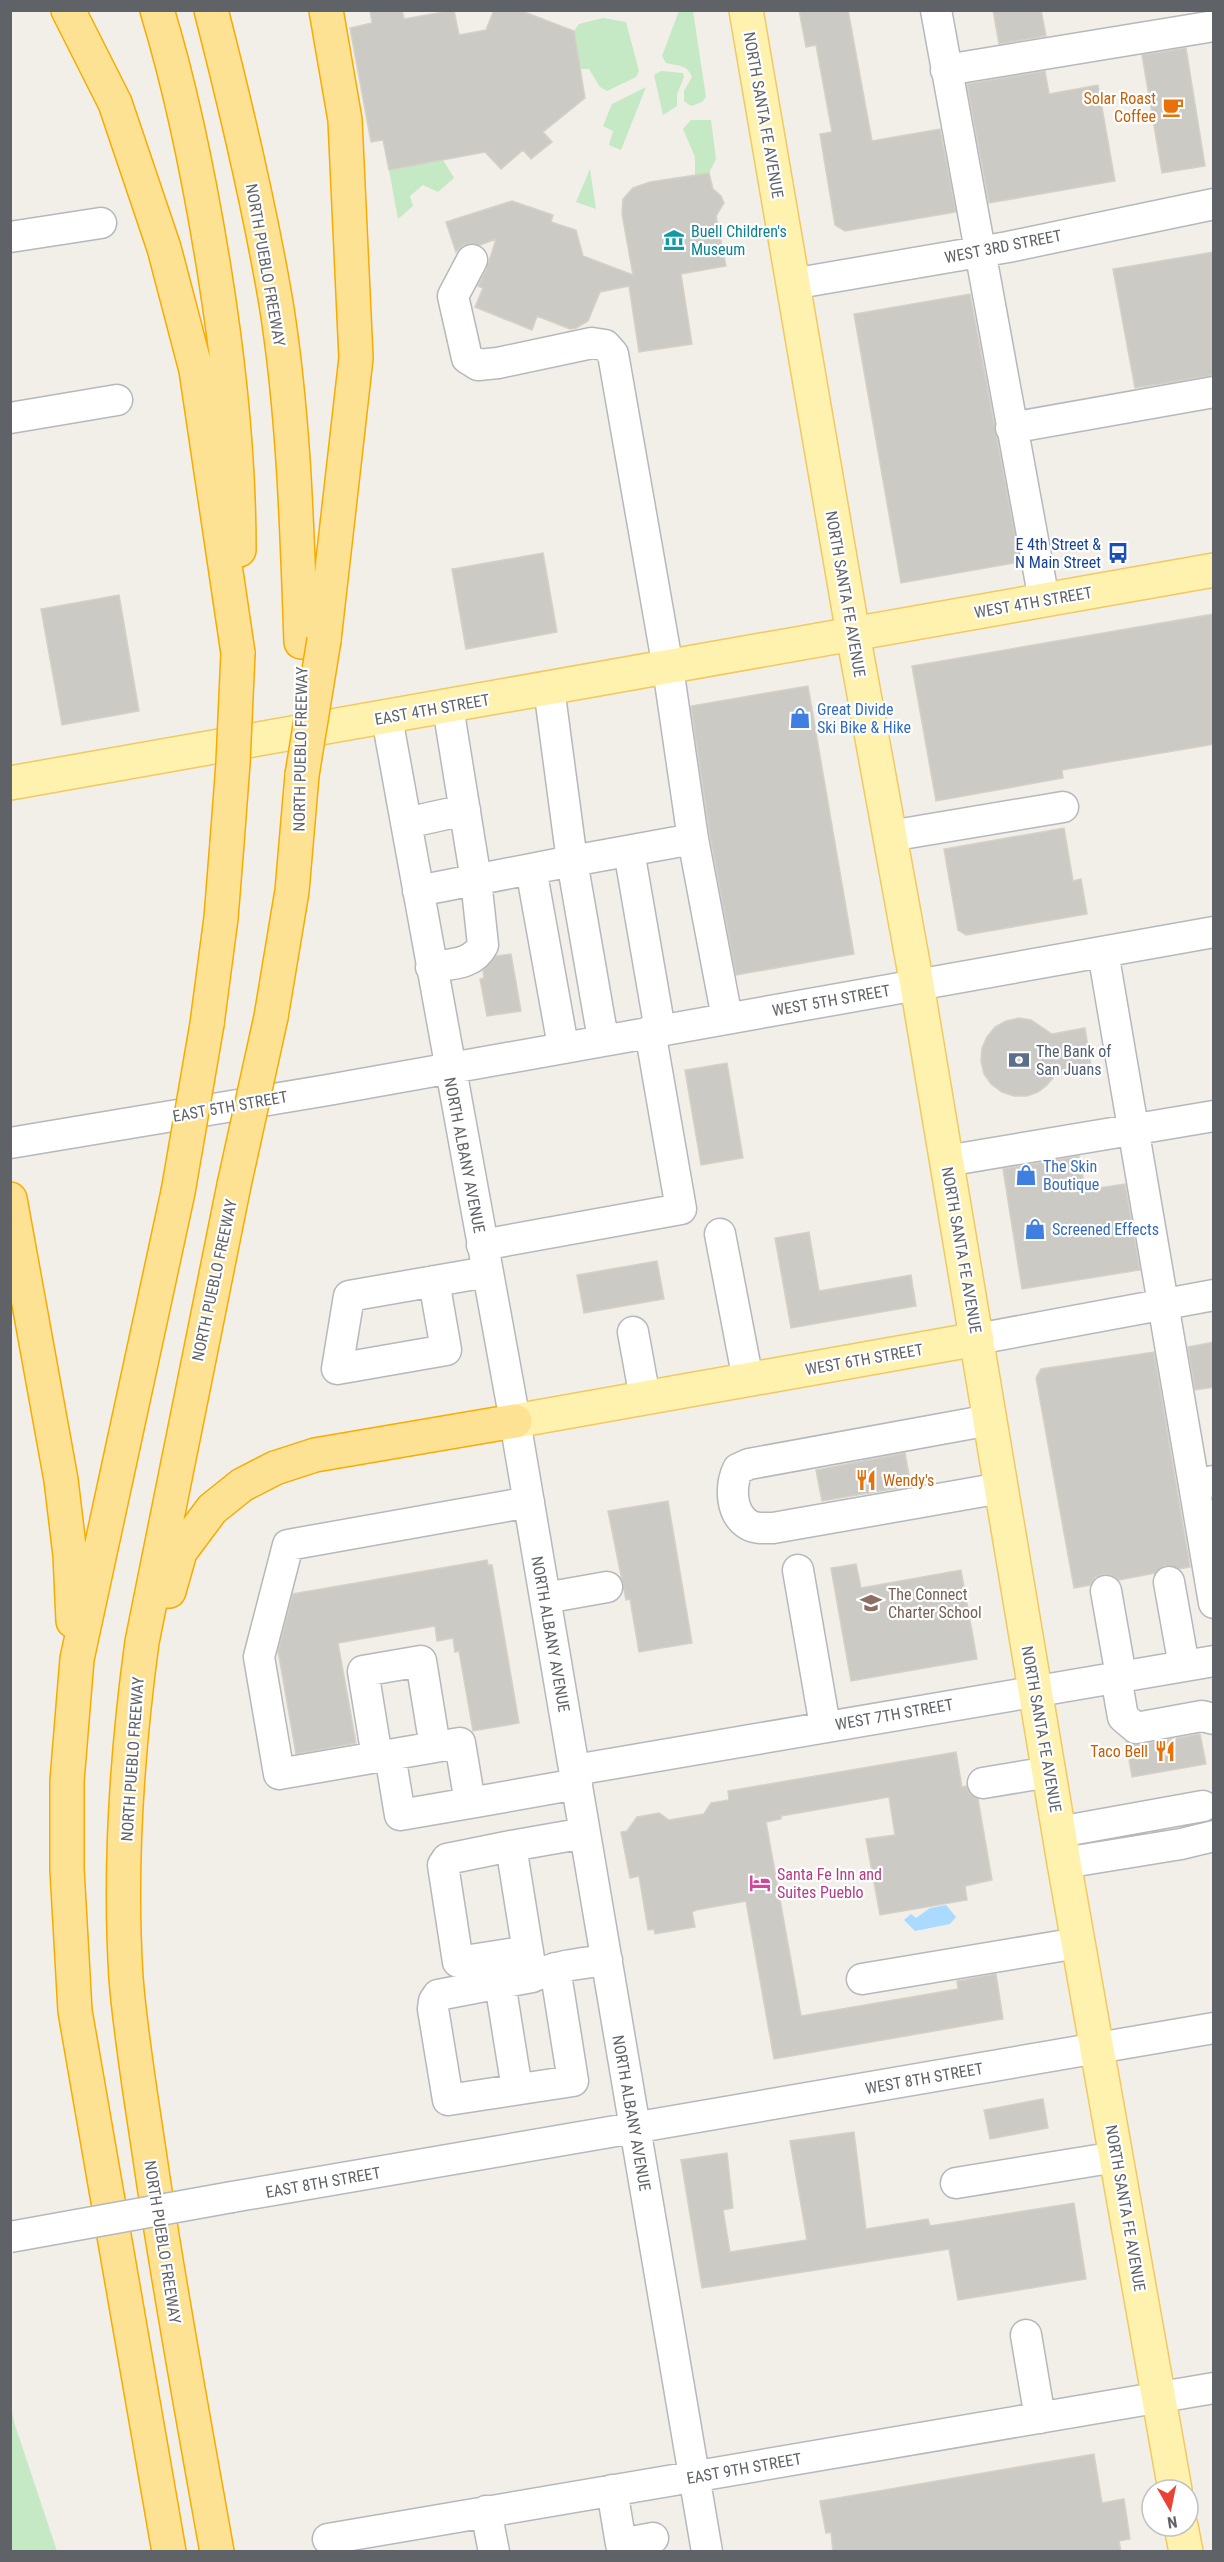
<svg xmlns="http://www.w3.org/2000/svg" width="1224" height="2562" viewBox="0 0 1224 2562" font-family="'Roboto Condensed',sans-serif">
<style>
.green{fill:#c5e8c5}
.water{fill:#aadaff}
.building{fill:#cccac5;stroke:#d6d1c6;stroke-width:1.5}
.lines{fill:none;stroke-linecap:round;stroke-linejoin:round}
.minor-casing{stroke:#b5b8bc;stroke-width:33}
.major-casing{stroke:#f2c960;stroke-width:36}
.highway-casing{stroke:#f9ab00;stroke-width:36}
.minor{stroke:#fff;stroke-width:30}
.major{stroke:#fff2af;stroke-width:33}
.highway{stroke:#fde293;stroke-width:33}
.minor-bridge-casing{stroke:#b5b8bc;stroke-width:33;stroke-linecap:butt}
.highway-bridge-casing{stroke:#f9ab00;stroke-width:36;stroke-linecap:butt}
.minor-bridge{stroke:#fff;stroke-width:30}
.highway-bridge{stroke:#fde293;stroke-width:33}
.labels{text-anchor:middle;stroke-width:4.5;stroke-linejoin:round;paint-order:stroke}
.food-label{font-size:16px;fill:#c56008;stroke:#fff;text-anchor:end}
.street-label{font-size:16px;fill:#5f6368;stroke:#fff}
.culture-label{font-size:16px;fill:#0d838f;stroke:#fff;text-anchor:start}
.transit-label{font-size:16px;fill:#164399;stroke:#fff;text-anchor:end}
.shop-label{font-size:16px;fill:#366cbe;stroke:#fff;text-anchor:start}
.service-label{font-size:16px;fill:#4e5e75;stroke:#fff;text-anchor:start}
.education-label{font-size:16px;fill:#785e54;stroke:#fff;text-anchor:start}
.hotel-label{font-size:16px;fill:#b23c85;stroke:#fff;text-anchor:start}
</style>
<rect width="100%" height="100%" fill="#f1efe8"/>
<!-- green -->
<path class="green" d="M 679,11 L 693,11 L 706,97 L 702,102 L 691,106 L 684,101 L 684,91 L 692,77 C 687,64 678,66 666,63 L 662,56 Z
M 603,18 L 626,22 L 639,71 L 636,77 L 607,91 L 600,87 L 589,69 L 580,69 L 574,31 L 579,24 Z
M 661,71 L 683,73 L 684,77 L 677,94 L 677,106 L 663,115 L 654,75 Z
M 646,87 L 621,150 L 609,145 L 613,131 L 603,126 L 612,104 Z
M 691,120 L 711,120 L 716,159 L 709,173 L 695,175 L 695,157 L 683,129 Z
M 443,160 L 454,178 L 438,192 L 423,185 L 410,196 L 413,206 L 398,219 L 389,170 Z
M 590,169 L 596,209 L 576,202 Z
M 10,2404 L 14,2422 L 57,2551 L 11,2551 Z"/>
<!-- water -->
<path class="water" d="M 946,1905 L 956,1917 L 950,1924 L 915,1931 L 904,1920 L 911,1914 L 916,1918 L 930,1908 Z"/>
<!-- building -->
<path class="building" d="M 370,10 L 402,10 L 404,19 L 454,10 L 459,35 L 486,30 L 494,10 L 519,10 L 574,31 L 585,98 L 543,132 L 552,142 L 531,159 L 523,150 L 501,169 L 485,152 L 389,170 L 383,140 L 371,142 L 350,28 L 372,23 Z
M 799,10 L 848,10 L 872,141 L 940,129 L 956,212 L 845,231 L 835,225 L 820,134 L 832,132 L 816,45 L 806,47 Z
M 993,10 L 1041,10 L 1046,36 L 999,44 Z
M 1186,48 L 1205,166 L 1162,173 L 1142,55 Z
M 1045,71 L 1049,94 L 1098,85 L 1115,181 L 989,203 L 967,84 Z
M 709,173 L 713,189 L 721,196 L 724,203 L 716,216 L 726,266 L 681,274 L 692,344 L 639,352 L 629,286 L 600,292 L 588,321 L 576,328 L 570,329 L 537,316 L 532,330 L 475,307 L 483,288 L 478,286 L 487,268 L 496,239 L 480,245 L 472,243 L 463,245 L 456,252 L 446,222 L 512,201 L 553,215 L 551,222 L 576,230 L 583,256 L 633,275 L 622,214 L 623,199 L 633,188 L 650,182 Z
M 1214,252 L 1214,375 L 1135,388 L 1113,269 Z
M 970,294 L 1020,562 L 901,583 L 854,314 Z
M 543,553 L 557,632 L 466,649 L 452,569 Z
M 119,595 L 139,711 L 62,725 L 41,609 Z
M 1214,614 L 1214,744 L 1062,770 L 1063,778 L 936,801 L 912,666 Z
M 808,686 L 854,954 L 736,975 L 710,836 L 691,706 Z
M 1064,828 L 1073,881 L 1081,879 L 1087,914 L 966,935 L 958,930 L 944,849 Z
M 511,954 L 521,1011 L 487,1016 L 480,979 L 484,978 L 483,971 L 496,956 Z
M 1019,1018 L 1031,1020 L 1052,1034 L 1085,1028 L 1091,1066 L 1058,1072 L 1047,1085 L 1038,1092 L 1027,1096 L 1014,1096 L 1002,1092 L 991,1084 L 984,1074 L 981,1061 L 982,1048 L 987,1037 L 995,1027 L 1006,1021 Z
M 727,1063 L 743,1158 L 701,1165 L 685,1070 Z
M 1079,1156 L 1085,1190 L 1125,1184 L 1140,1270 L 1022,1289 L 1003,1169 Z
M 809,1232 L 819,1291 L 911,1275 L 916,1306 L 791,1328 L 775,1238 Z
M 657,1261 L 664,1299 L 584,1313 L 577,1275 Z
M 1214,1342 L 1214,1387 L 1195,1390 L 1188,1347 Z
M 1154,1352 L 1190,1567 L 1179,1569 L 1165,1565 L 1155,1573 L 1119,1580 L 1111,1575 L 1104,1574 L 1095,1577 L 1090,1585 L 1074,1588 L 1036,1378 L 1041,1369 Z
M 905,1453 L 911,1486 L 822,1501 L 816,1470 Z
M 668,1501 L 692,1643 L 639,1652 L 630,1599 L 626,1600 L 608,1511 Z
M 487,1560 L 488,1565 L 492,1565 L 519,1723 L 473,1731 L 459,1651 L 455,1652 L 453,1638 L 437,1641 L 435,1626 L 338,1643 L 356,1743 L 296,1754 L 278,1651 L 293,1594 Z
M 856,1564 L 861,1588 L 961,1570 L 977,1659 L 851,1681 L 831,1568 Z
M 1200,1734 L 1206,1764 L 1132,1777 L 1126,1742 L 1139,1745 Z
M 956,1752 L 962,1787 L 966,1786 L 970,1794 L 978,1799 L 992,1880 L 965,1886 L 967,1900 L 880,1915 L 866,1839 L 895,1835 L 889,1797 L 781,1816 L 781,1819 L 766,1822 L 801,2016 L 958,1989 L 957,1981 L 996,1974 L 1003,2019 L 774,2059 L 746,1901 L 696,1910 L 692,1912 L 695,1927 L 655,1934 L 654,1929 L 648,1930 L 639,1876 L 630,1878 L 621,1832 L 627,1831 L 637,1817 L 659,1813 L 669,1820 L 704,1814 L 711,1803 L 729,1800 L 728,1791 Z
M 1043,2099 L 1048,2128 L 990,2139 L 984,2110 Z
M 854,2132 L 866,2229 L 928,2219 L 930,2226 L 1074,2203 L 1086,2279 L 958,2300 L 949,2249 L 702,2288 L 681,2160 L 727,2153 L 733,2208 L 723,2210 L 730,2252 L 807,2240 L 790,2141 Z
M 1094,2454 L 1102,2503 L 1124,2499 L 1130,2539 L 1119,2541 L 1121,2552 L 833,2552 L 831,2532 L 826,2533 L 820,2501 Z"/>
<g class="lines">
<defs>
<path id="minor" d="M 936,10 L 1044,600
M 946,70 L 1214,26
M 10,237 L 101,223
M 472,260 L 453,296 L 467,358 L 478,365 L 498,363 L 592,343 L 605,345 L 613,354 L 668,668 L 693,839
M 792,284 L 1008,247 L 1214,204
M 10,418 L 117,400
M 1011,428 L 1214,392
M 387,718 L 515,1421 L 707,2552
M 406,823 L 465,810
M 890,836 L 1063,807
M 629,851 L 660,1030
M 531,869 L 563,1046
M 418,891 L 572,861 L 549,688
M 1103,952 L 1194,1485 L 1214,1481
M 431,967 C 451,964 473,965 483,945 L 476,880 L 448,707
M 603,1039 L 572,861 L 693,839 L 727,1018
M 10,1143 L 328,1090 L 1214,932
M 946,1161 L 1214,1116
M 720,1234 L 748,1380
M 482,1245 L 681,1209 L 650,1031
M 434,1281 L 446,1350 L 337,1369 L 349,1296 L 487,1272
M 633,1332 L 645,1398
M 977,1339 L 1214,1295
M 990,1420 L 749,1464 L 738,1469 C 730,1486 730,1514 749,1525 C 756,1529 765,1528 773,1528 L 1001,1488
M 1194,1485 L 1214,1603
M 798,1570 L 825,1726
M 1169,1582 L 1184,1666
M 1106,1591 L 1121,1676
M 545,1598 L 607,1587
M 1116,1677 L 1123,1717 L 1136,1728 L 1202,1716 L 1214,1719
M 435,1747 L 279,1774 L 259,1657 L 288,1545 L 529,1502
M 390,1755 L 400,1815 L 470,1803
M 377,1757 L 363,1671 L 421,1661 L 435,1747 L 460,1743 L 470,1803 L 577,1784
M 575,1770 L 1214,1661
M 983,1783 L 1049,1772
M 1059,1832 L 1203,1806
M 511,1846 L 585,1833
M 1064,1863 L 1181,1844 L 1214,1836
M 528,1951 L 458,1962 L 443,1865 L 447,1859 L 511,1846 L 532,1977
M 555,1968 L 573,2081 L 448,2100 L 433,2009 L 434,2001 L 438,1995 L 532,1977 C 555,1965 581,1964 607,1960
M 862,1979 L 1078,1943
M 500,1983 L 517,2089
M 956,2183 L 1116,2157
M 232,2197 L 1214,2028
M 1026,2335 L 1040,2418
M 612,2490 L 621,2544 L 653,2538
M 486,2511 L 494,2552
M 328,2539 L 1214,2388"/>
<path id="major" d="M 746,10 L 853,634 L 917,985 L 1064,1863 L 1175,2490
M 10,783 L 1214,570
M 515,1421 L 977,1339
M 1181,2526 L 1186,2552"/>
<path id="highway" d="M 68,10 L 115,103 L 164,248 L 196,370 L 238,653
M 157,10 C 183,95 200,182 214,269 C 229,362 239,455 239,550
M 211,10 C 236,107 259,204 276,303 C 294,415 297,529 301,642
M 324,640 L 356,358 L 345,120 L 326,10
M 271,1017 L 292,891 L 302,775
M 207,1024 L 221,918 L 227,843
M 10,1199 L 61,1480 L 70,1555 L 73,1621
M 169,1591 L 180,1552 L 212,1509 L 242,1485 L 275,1468 L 315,1455 L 515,1421
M 169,2552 L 75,2011 L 67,1869 L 67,1781 L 77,1659 L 178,1192
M 217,2552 C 194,2423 170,2294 151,2165 C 142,2103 131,2040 126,1978 C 119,1866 127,1752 142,1642 L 234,1185"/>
</defs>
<!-- minor casing -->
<use href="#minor" class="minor-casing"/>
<!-- major casing -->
<use href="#major" class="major-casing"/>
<!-- highway casing -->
<use href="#highway" class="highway-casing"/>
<!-- minor -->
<use href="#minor" class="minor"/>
<!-- major -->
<use href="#major" class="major"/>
<!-- highway -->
<use href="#highway" class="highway"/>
<defs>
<path id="minor-bridge" d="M 10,2237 L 232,2197"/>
<path id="highway-bridge" d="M 302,775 L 324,640
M 227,843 L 233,763 L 238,653
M 234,1185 L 271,1017
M 178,1192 L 207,1024"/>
</defs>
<!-- minor-bridge casing -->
<use href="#minor-bridge" class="minor-bridge-casing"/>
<!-- highway-bridge casing -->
<use href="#highway-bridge" class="highway-bridge-casing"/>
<!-- minor-bridge -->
<use href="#minor-bridge" class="minor-bridge"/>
<!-- highway-bridge -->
<use href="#highway-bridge" class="highway-bridge"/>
</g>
<!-- icons -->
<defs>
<symbol id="cafe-bare" viewBox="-9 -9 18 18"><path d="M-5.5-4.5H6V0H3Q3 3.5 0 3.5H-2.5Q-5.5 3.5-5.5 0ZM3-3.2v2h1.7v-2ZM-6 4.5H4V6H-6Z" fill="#e8710a" stroke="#fff" stroke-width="2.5" paint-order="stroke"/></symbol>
<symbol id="museum-bare" viewBox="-9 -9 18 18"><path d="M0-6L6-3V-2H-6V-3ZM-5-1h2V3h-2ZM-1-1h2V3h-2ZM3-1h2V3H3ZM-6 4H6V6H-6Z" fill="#0f9aa8" stroke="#fff" stroke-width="2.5" paint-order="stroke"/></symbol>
<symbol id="bus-bare" viewBox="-9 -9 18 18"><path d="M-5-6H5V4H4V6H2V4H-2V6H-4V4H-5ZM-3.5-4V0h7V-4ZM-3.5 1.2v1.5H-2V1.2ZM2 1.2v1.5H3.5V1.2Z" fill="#1a4fb4" stroke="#fff" stroke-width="2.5" paint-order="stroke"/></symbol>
<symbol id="shop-bare" viewBox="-9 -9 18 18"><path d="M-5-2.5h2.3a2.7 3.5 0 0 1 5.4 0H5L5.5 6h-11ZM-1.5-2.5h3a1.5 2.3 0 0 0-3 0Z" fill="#3f7fe0" stroke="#fff" stroke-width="2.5" paint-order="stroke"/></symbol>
<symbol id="bank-bare" viewBox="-9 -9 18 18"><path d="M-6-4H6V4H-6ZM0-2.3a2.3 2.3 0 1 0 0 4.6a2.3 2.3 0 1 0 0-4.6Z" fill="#5c6f8a" stroke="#fff" stroke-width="2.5" paint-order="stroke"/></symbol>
<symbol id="restaurant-bare" viewBox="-9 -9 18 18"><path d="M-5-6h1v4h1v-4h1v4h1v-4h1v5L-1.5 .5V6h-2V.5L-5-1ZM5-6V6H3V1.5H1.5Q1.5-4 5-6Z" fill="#e8710a" stroke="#fff" stroke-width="2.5" paint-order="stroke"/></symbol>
<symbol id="school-bare" viewBox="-9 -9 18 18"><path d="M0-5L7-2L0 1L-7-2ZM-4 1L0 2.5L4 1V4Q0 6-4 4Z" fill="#8d6e63" stroke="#fff" stroke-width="2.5" paint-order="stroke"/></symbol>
<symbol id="hotel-bare" viewBox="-9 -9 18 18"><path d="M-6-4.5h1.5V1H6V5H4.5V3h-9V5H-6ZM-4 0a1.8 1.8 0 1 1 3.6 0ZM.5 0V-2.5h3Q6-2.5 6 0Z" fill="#d1479c" stroke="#fff" stroke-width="2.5" paint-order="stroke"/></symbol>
</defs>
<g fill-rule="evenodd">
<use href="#cafe-bare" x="1158" y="92" width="30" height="30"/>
<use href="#museum-bare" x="659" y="225" width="30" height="30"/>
<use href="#bus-bare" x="1103" y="538" width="30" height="30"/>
<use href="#shop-bare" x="785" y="703" width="30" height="30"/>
<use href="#bank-bare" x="1004" y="1045" width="30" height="30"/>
<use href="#shop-bare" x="1011" y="1160" width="30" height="30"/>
<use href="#shop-bare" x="1020" y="1214" width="30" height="30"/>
<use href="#restaurant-bare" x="851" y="1465" width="30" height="30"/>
<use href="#school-bare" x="856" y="1588" width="30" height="30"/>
<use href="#restaurant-bare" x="1150" y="1736" width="30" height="30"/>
<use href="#hotel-bare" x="745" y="1868" width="30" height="30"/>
</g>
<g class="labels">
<!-- food labels -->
<g class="food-label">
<text x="1156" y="104">Solar Roast<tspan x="1156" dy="18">Coffee</tspan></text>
<text x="883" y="1486" text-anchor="start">Wendy's</text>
<text x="1148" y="1757">Taco Bell</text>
</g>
<!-- street labels -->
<g class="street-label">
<text transform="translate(764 115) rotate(80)" y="6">NORTH SANTA FE AVENUE</text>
<text transform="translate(1003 246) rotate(-11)" y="6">WEST 3RD STREET</text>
<text transform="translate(266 265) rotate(80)" y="6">NORTH PUEBLO FREEWAY</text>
<text transform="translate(846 594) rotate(80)" y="6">NORTH SANTA FE AVENUE</text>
<text transform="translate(1033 602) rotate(-10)" y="6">WEST 4TH STREET</text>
<text transform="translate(432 709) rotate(-10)" y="6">EAST 4TH STREET</text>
<text transform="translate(300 749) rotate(-89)" y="6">NORTH PUEBLO FREEWAY</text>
<text transform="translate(831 1000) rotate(-10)" y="6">WEST 5TH STREET</text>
<text transform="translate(230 1106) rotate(-10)" y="6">EAST 5TH STREET</text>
<text transform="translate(465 1155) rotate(79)" y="6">NORTH ALBANY AVENUE</text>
<text transform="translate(962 1250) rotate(80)" y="6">NORTH SANTA FE AVENUE</text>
<text transform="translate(214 1280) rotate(-78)" y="6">NORTH PUEBLO FREEWAY</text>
<text transform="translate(864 1359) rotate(-10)" y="6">WEST 6TH STREET</text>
<text transform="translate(551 1634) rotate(80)" y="6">NORTH ALBANY AVENUE</text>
<text transform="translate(894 1714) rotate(-10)" y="6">WEST 7TH STREET</text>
<text transform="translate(1042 1729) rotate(80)" y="6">NORTH SANTA FE AVENUE</text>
<text transform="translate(132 1759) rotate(-86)" y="6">NORTH PUEBLO FREEWAY</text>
<text transform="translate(924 2078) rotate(-10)" y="6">WEST 8TH STREET</text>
<text transform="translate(632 2113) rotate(80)" y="6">NORTH ALBANY AVENUE</text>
<text transform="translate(323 2182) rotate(-10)" y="6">EAST 8TH STREET</text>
<text transform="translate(1126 2208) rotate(80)" y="6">NORTH SANTA FE AVENUE</text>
<text transform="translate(163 2242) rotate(81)" y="6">NORTH PUEBLO FREEWAY</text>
<text transform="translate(744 2468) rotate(-10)" y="6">EAST 9TH STREET</text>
</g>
<!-- culture labels -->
<g class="culture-label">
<text x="691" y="237">Buell Children's<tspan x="691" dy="18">Museum</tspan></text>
</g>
<!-- transit labels -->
<g class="transit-label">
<text x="1101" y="550">E 4th Street &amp;<tspan x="1101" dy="18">N Main Street</tspan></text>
</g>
<!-- shop labels -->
<g class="shop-label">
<text x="817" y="715">Great Divide<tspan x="817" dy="18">Ski Bike &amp; Hike</tspan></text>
<text x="1043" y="1172">The Skin<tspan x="1043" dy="18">Boutique</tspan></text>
<text x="1052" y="1235">Screened Effects</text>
</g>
<!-- service labels -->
<g class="service-label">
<text x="1036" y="1057">The Bank of<tspan x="1036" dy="18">San Juans</tspan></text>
</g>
<!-- education labels -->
<g class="education-label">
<text x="888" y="1600">The Connect<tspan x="888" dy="18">Charter School</tspan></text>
</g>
<!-- hotel labels -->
<g class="hotel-label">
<text x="777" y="1880">Santa Fe Inn and<tspan x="777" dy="18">Suites Pueblo</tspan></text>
</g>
</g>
<!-- border -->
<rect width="1224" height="2562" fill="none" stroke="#5f6368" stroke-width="24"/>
<!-- north arrow -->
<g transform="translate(1170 2508) rotate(171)"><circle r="28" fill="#ffffff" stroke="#bfc1c3" stroke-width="1.5"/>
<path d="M0-4.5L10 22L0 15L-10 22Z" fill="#ea4335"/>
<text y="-9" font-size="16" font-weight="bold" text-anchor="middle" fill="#5f6368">N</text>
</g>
</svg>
